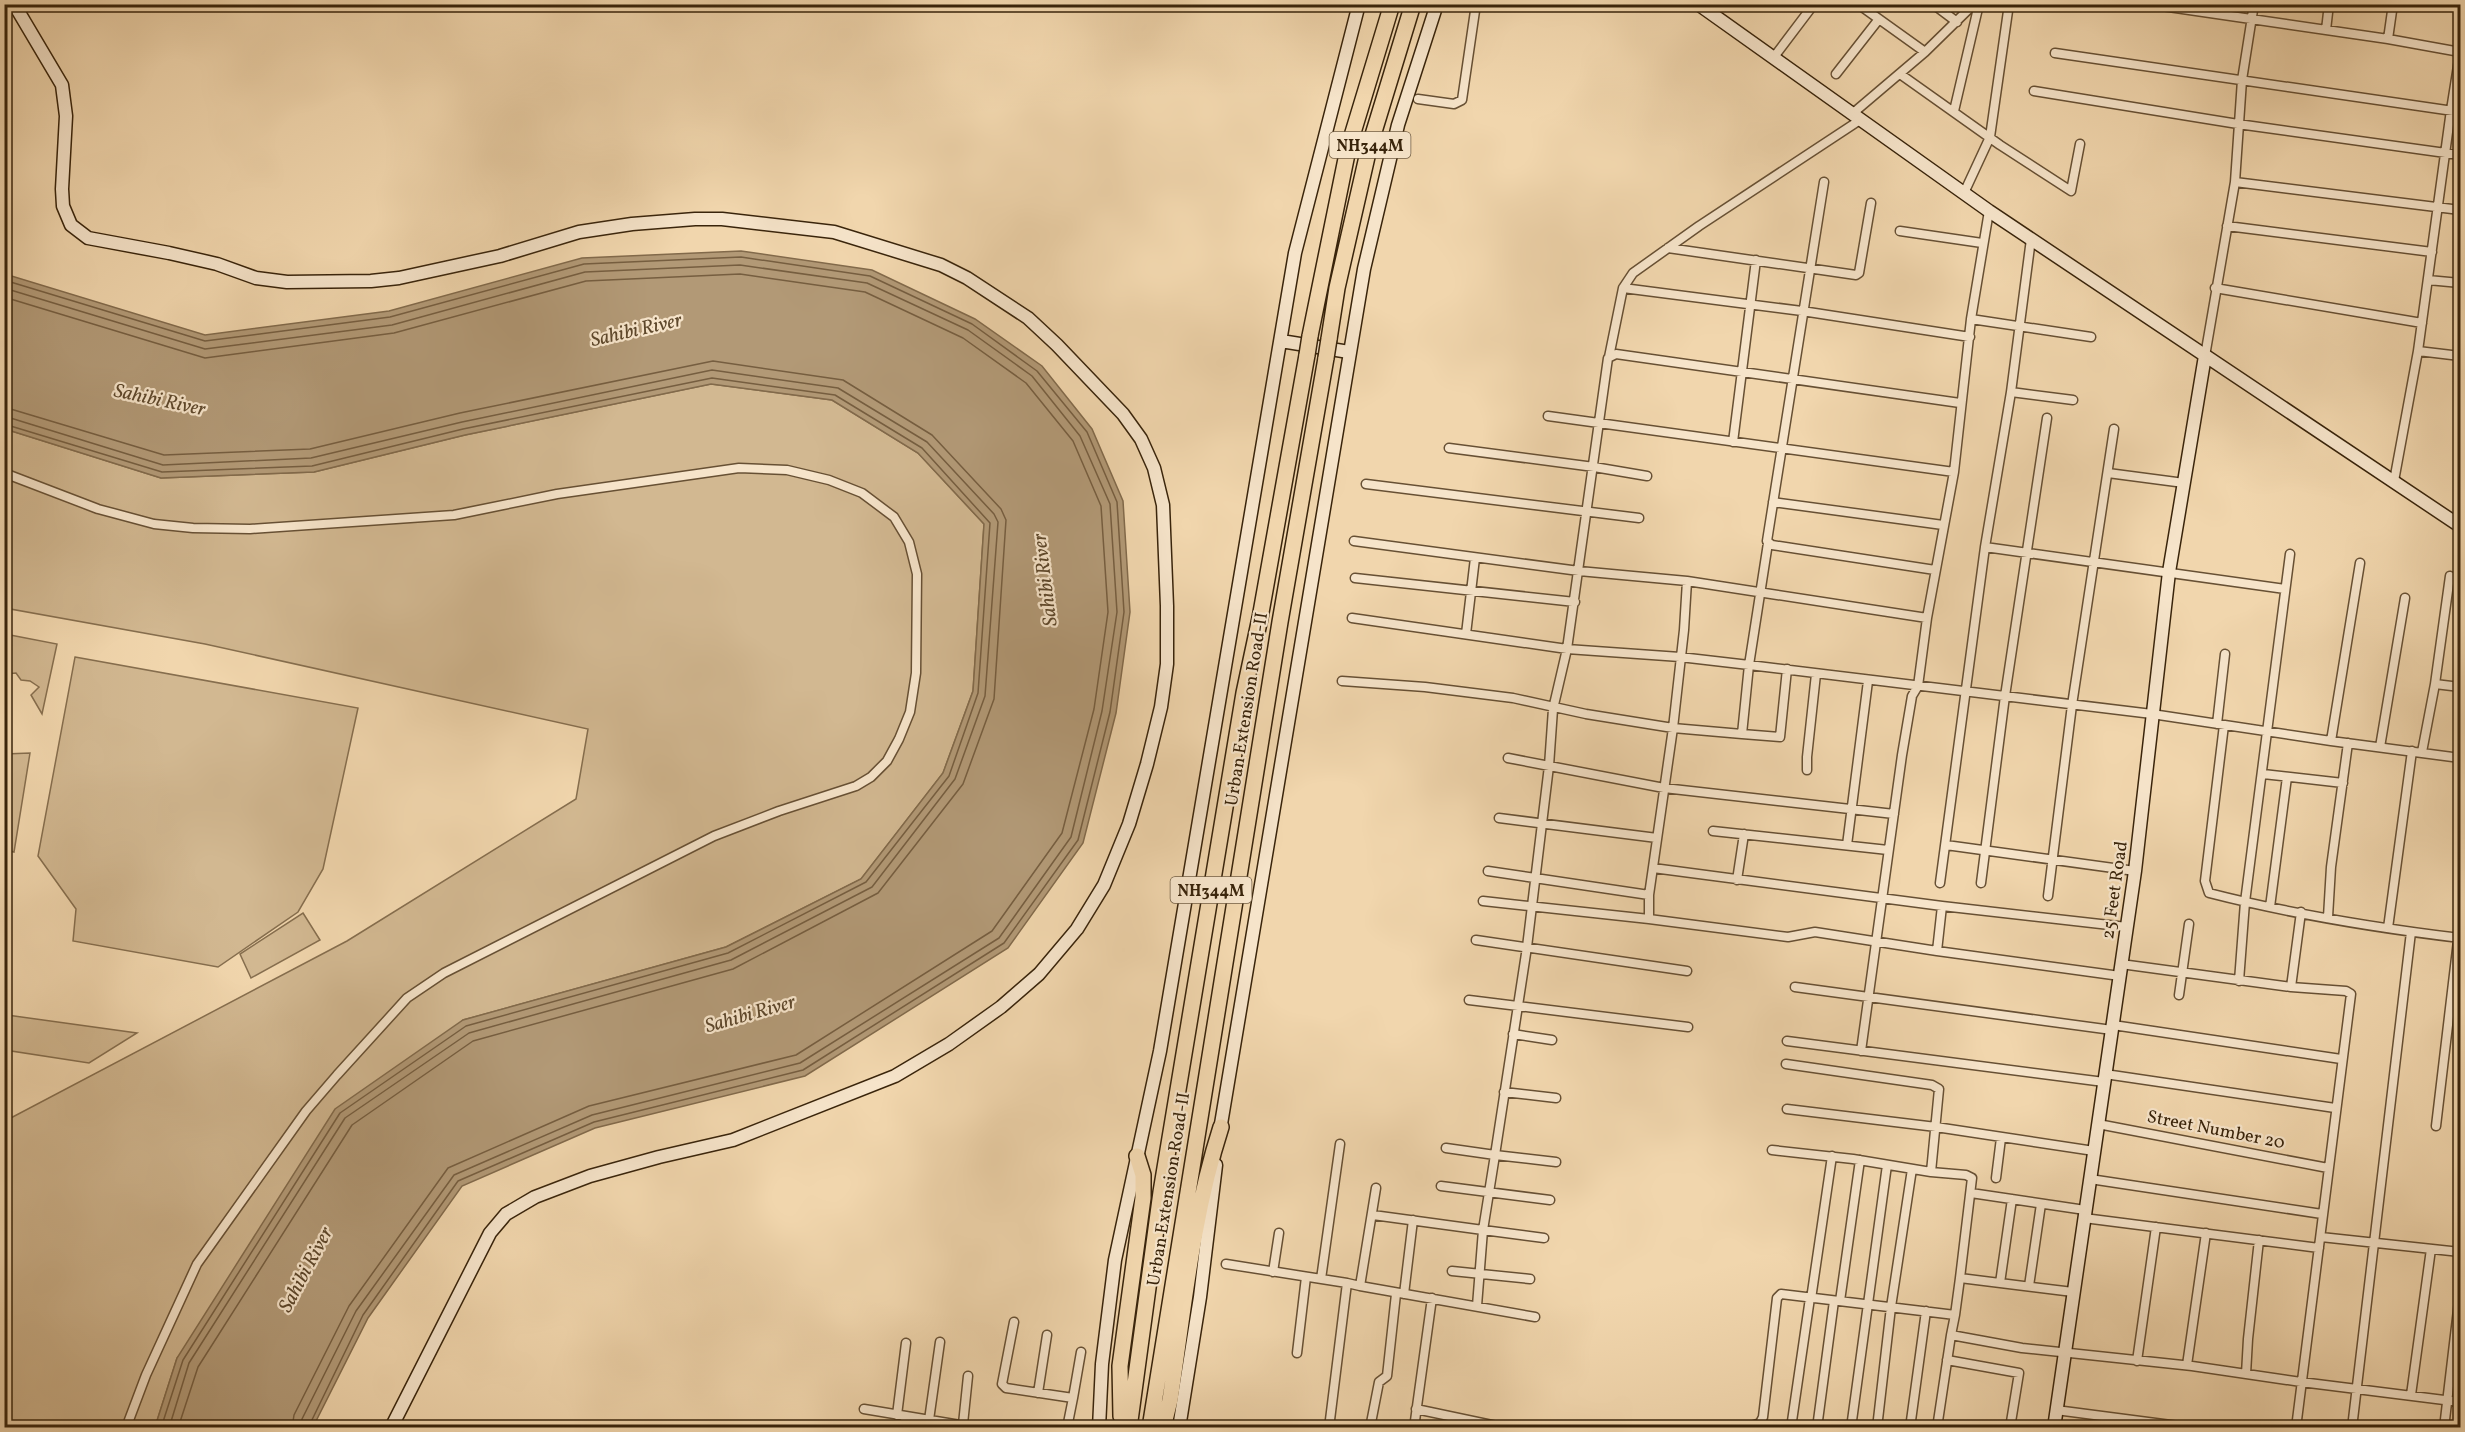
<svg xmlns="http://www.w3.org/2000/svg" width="2465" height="1432" viewBox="0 0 2465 1432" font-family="Vollkorn,serif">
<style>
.green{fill:#d2b891;stroke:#866e4e;stroke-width:1.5}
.water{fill:#b29976;stroke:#826a4b;stroke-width:1.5}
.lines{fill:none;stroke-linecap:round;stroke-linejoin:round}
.shore{stroke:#765e40;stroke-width:1.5}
.street-casing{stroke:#675034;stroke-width:11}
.secondary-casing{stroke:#39240b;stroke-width:15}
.highway-casing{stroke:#39240b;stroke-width:18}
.street{stroke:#f6e4ca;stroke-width:8}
.secondary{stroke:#f6e4ca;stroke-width:12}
.highway{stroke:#f1d6ad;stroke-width:15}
.highway-bridge-casing{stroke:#39240b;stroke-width:18;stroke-linecap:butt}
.highway-bridge{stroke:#f1d6ad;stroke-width:15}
.labels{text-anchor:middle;stroke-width:4.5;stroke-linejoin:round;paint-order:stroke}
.shield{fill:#f6e4ca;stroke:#725e44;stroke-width:1.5}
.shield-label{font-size:16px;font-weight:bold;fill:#39240b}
.street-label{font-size:18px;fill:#39240b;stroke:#f6e4ca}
.water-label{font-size:20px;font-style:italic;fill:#5d472b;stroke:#f6e4ca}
</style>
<rect width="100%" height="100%" fill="#f1d6ad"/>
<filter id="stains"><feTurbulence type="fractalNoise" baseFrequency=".00333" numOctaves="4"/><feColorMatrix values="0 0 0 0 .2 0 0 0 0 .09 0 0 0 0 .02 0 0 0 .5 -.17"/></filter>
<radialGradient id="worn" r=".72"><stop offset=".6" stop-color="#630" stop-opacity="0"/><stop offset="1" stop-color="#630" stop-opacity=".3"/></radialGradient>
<!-- green -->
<path class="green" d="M 711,384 L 832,400 L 918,453 L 984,524 L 973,691 L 943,773 L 861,879 L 726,947 L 463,1020 L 177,1358 L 155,1427 L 5,1428 L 5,1121 L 347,941 L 576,799 L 588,729 L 205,644 L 5,608 L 5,429 L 161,478 L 314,472 L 465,435 Z
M 5,634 L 57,644 L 42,714 L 31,695 L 39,687 L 30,681 L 21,680 L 16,673 L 5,674 Z
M 75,657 L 358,708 L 323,869 L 298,912 L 218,967 L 73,941 L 76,909 L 38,856 Z
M 30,753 L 14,852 L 5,850 L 5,754 Z
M 303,913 L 320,940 L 251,978 L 240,954 Z
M 7,1015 L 137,1033 L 89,1063 L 5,1050 Z"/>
<!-- water -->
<path class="water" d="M 741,251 L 872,270 L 975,319 L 1042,366 L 1092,429 L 1123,501 L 1130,612 L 1116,713 L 1083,843 L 1008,948 L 805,1076 L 595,1128 L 462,1186 L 368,1318 L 313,1427 L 155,1427 L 177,1358 L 335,1109 L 463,1020 L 726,947 L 861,879 L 943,773 L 973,691 L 984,524 L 918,453 L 832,400 L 711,384 L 465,435 L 314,472 L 161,478 L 5,429 L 5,274 L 205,335 L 389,311 L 582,258 Z"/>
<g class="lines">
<!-- shore -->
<path class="shore" d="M 4,280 L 205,341 L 390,317 L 584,264 L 741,257 L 870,276 L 972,324 L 1037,371 L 1087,432 L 1117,502 L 1124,612 L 1110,712 L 1078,840 L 1004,943 L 803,1070 L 594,1122 L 458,1181 L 363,1315 L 308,1428
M 4,288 L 205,349 L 392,325 L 585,272 L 740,265 L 867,283 L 968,330 L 1032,376 L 1080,436 L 1110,504 L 1117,612 L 1102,711 L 1071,837 L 999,938 L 800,1063 L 592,1115 L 454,1175 L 356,1311 L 302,1419 L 301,1428
M 4,297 L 205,358 L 394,333 L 586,281 L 740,274 L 865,292 L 963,338 L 1026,383 L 1073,441 L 1101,506 L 1108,612 L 1094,709 L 1062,833 L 992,931 L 796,1055 L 589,1106 L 448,1168 L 349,1306 L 294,1415 L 292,1428
M 4,407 L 164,455 L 310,449 L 460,413 L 713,361 L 843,380 L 932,435 L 1001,509 L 1006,520 L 994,699 L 963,784 L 878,893 L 733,969 L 473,1041 L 352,1125 L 198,1367 L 178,1428
M 4,416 L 163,465 L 311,458 L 462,422 L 712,370 L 838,388 L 927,442 L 994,514 L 998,522 L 985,696 L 955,779 L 872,887 L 731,960 L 469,1033 L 345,1118 L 189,1363 L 169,1428
M 4,424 L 162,472 L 312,466 L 463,429 L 712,378 L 835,395 L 922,448 L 990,523 L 978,693 L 949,776 L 866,882 L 728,953 L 466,1026 L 340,1113 L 183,1360 L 161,1428"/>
<defs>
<path id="street" d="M 1858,4 L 1925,52
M 1933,4 L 1957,22
M 2148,4 L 2388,39 L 2460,52
M 2326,30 L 2329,4
M 2388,39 L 2393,4
M 2055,53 L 2460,112
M 1774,57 L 1814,4
M 1836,74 L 1879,19
M 1900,74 L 2000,145 L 2071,191 L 2080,144
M 2034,91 L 2238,124 L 2460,155
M 1418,99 L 1454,104 L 1462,100 L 1476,4
M 1954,111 L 1979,4
M 1852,114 L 1925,52 L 1974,4
M 1824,182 L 1767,541 L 1772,545 L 1935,570
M 2235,182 L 2460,210
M 1964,193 L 1990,137 L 2009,4
M 2227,226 L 2432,252
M 1900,231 L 1982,243
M 2031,239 L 2011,392 L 2073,400
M 1668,248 L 1856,275 L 1859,273 L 1871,203
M 2428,280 L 2460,283
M 1623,288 L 1802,311 L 1970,337
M 2215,288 L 2422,323
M 1971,319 L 2091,337
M 2418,351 L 2460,356
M 2205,356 L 2235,182 L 2242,80 L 2254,4
M 1609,357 L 1623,288 L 1633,273 L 1699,226 L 1860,120
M 1548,416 L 1954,472
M 1733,442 L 1756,260
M 1449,448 L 1594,467 L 1647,476
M 4,473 L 98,509 L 154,524 L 193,528 L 250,529 L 454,515 L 557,494 L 739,468 L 787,470 L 829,480 L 862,493 L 894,517 L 909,542 L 917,574 L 916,673 L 910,712 L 899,739 L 887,761 L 871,777 L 856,786 L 779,811 L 714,836 L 444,973 L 407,998 L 337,1075 L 306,1111 L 197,1264 L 146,1375 L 126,1428
M 2108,473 L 2184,483
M 2394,481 L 2418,351 L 2451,110 L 2460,53
M 1366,484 L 1639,518
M 1773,502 L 1943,525
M 1354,541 L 1579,571 L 1687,581 L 1927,618
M 1985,547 L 2285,589
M 1355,578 L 1575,602
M 1687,581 L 1684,630 L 1673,728 L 1649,895 L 1649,919 L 1788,937 L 1815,932 L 1937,951
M 1352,618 L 1567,649 L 1680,657 L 1749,665 L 2152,714 L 2331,741 L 2360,563
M 1466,634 L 1475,558
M 1342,681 L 1425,687 L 1513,698 L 1586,714 L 1673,728 L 1742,734 L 1749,665 L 1768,543
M 2435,684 L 2460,687
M 2217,724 L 2225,654
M 2224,725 L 2205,881 L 2209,893 C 2291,914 2377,928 2460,938
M 1742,734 L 1780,737 L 1787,669
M 2331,741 L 2460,758
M 2380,747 L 2405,598
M 2422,752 L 2435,684 L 2450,576
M 1508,758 L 1664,788 L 1894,814
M 1807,770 L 1807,757 L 1816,674
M 2263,774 L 2343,783
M 1499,818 L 1657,838
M 1713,831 L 1888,850
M 1847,845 L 1868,681
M 1946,845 L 2135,871
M 1653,868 L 1942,906 L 2127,927
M 1488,871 L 1649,895
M 1737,880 L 1744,834
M 1940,883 L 1985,547 L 2011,392
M 1981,883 L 2005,696 L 2047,418
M 2048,896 L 2072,705 L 2114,429
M 1483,901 L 1649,919
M 1942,906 L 1937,951 L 2120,976
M 2270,907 L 2287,777
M 2328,917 L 2331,867 L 2348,743
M 2388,928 L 2412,751
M 1476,940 L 1687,971
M 2121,964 L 2291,987 L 2346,991 L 2351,994 L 2296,1428
M 2239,981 L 2245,902 L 2290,554
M 1795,987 L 2112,1030
M 2291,987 L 2301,912
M 2179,995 L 2189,924
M 1469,1000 L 1688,1027
M 2113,1025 L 2341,1059
M 1513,1034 L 1552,1040
M 1787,1041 L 2104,1082
M 1861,1051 L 1902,755 L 1912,696 L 1918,686 L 1927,618 L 1954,472 L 1971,319 L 1989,211
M 2105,1074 L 2335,1108
M 1504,1092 L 1556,1098
M 1787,1109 L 1936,1127 L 2094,1151
M 2098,1124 L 2328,1168
M 2436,1126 L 2460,924
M 1446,1148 L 1495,1155 L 1483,1230 L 1544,1238
M 1772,1150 L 1853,1159 L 1931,1172 L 1939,1089 L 1932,1085 L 1786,1064
M 1556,1162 L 1495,1155 L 1527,947 L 1549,766 L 1553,709 L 1567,649 L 1608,358 L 1616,354 L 1960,403
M 1931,1172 L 1966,1175 L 1972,1178 L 1960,1278
M 1996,1178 L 2001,1138
M 2090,1179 L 2322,1214
M 1441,1186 L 1550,1200
M 1376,1188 L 1360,1286 L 1535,1317
M 1971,1193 L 2085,1210
M 1373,1215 L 1483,1230 L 1477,1306
M 2084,1218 L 2319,1248
M 2321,1237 L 2460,1252
M 1226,1264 L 1347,1283
M 1452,1271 L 1530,1279
M 1273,1272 L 1279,1233
M 1321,1279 L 1340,1144
M 2000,1283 L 2012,1199
M 2029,1286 L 2041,1204
M 1404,1294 L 1413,1220
M 1811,1299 L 1832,1156
M 1840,1301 L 1860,1160
M 1955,1315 L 1960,1278 L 2073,1292
M 1014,1322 L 1002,1384 L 1006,1388 L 1073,1398 L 1067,1428
M 1297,1353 L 1306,1277
M 1947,1360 L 2019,1373 L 2010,1428
M 2137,1361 L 2156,1227
M 2187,1365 L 2206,1233
M 2246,1374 L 2248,1339 L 2259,1240
M 1038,1393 L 1047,1335
M 2411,1395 L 2431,1249
M 1073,1398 L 1081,1352
M 864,1409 L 978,1428
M 1416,1409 L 1506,1428
M 2056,1410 L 2194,1428
M 897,1415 L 906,1343
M 929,1420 L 940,1342
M 963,1424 L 968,1376
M 1754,1425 L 1771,1428
M 1311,1426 L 1322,1428
M 904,1428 L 905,1416
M 1329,1428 L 1347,1283 L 1360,1286
M 1370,1428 L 1379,1382 L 1387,1376 L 1396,1294
M 1414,1428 L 1432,1298
M 1747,1428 L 1760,1423 L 1763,1417 L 1777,1298 L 1781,1294 L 1955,1315 L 1951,1335 L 2022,1348 L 2192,1366 L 2301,1382 L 2460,1402
M 1791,1428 L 1810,1298
M 1817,1428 L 1834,1301
M 1851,1428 L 1887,1165
M 1877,1428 L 1891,1307 L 1912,1169
M 1910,1428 L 1926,1311
M 1937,1428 L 1951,1335
M 2352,1428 L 2411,932
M 2444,1428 L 2460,1293"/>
<path id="secondary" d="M 14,4 L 62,85 L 66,116 L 62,189 L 63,206 L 71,225 L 88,238 L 169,253 L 217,264 L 256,278 L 287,282 L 371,281 L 399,278 L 500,256 L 579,232 L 632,224 L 695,219 L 722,219 L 834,232 L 941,265 L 967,278 L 1028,318 L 1057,345 L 1123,414 L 1141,439 L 1154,468 L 1163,505 L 1167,606 L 1167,664 L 1161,707 L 1147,764 L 1129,824 L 1104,885 L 1077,929 L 1039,974 L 1001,1007 L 949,1044 L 895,1076 L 733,1140 L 659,1157 L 590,1176 L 535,1197 L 506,1214 L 490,1233 L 391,1428
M 1698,4 L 1989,211 L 2460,526
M 1281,341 L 1349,352
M 1219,1136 L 1364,269 L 1398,125 L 1437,4
M 1099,1428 L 1102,1364 L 1115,1260 L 1160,1051 L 1295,253 L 1359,4
M 1179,1428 L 1200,1297 L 1216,1165
M 2054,1428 L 2135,871 L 2169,572 L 2205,356"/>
<path id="highway" d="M 1310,336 L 1348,149 L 1392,4
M 1329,339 L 1337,288 L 1369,148 L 1413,4
M 1127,1428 L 1121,1416 L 1120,1366 L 1143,1198 L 1143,1175 L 1137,1156
M 1129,1428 L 1161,1192 L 1244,693 L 1260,618 L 1307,355
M 1150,1428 L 1280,622 L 1326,358
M 1163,1428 L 1170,1400 C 1184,1307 1192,1217 1221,1127"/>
</defs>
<!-- street casing -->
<use href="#street" class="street-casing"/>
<!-- secondary casing -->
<use href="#secondary" class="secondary-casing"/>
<!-- highway casing -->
<use href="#highway" class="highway-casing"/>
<!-- street -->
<use href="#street" class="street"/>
<!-- secondary -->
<use href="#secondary" class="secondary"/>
<!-- highway -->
<use href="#highway" class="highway"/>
<defs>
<path id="highway-bridge" d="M 1307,355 L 1310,336
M 1326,358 L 1329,339"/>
</defs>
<!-- highway-bridge casing -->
<use href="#highway-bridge" class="highway-bridge-casing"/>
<!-- highway-bridge -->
<use href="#highway-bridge" class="highway-bridge"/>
</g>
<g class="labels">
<!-- shield labels -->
<g class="shield">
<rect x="1329.5" y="132" width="81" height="26" rx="4.5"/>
<rect x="1170.5" y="877" width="81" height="26" rx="4.5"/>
</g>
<g class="shield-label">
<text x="1370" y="151">NH344M</text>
<text x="1211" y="896">NH344M</text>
</g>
<!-- street labels -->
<g class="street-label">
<text transform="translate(1246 709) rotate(-81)" y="6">Urban Extension Road-II</text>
<text transform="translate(2114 890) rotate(-82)" y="6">25 Feet Road</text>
<text transform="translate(2216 1129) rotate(11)" y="6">Street Number 20</text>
<text transform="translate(1168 1189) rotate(-81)" y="6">Urban Extension Road-II</text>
</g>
<!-- water labels -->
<g class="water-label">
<text transform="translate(636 329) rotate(-13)" y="7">Sahibi River</text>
<text transform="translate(160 399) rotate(12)" y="7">Sahibi River</text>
<text transform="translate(1044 580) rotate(-97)" y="7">Sahibi River</text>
<text transform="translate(750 1013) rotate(-16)" y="7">Sahibi River</text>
<text transform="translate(305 1269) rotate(-62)" y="7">Sahibi River</text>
</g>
</g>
<!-- margin -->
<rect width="2465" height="1432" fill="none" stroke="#f1d6ad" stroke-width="24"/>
<rect x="6" y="6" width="2453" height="1420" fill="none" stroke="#39240b" stroke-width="3"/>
<rect x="12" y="12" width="2441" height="1408" fill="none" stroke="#39240b" stroke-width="1.5"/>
<rect width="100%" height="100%" filter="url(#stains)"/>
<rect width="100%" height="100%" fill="url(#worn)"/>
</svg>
